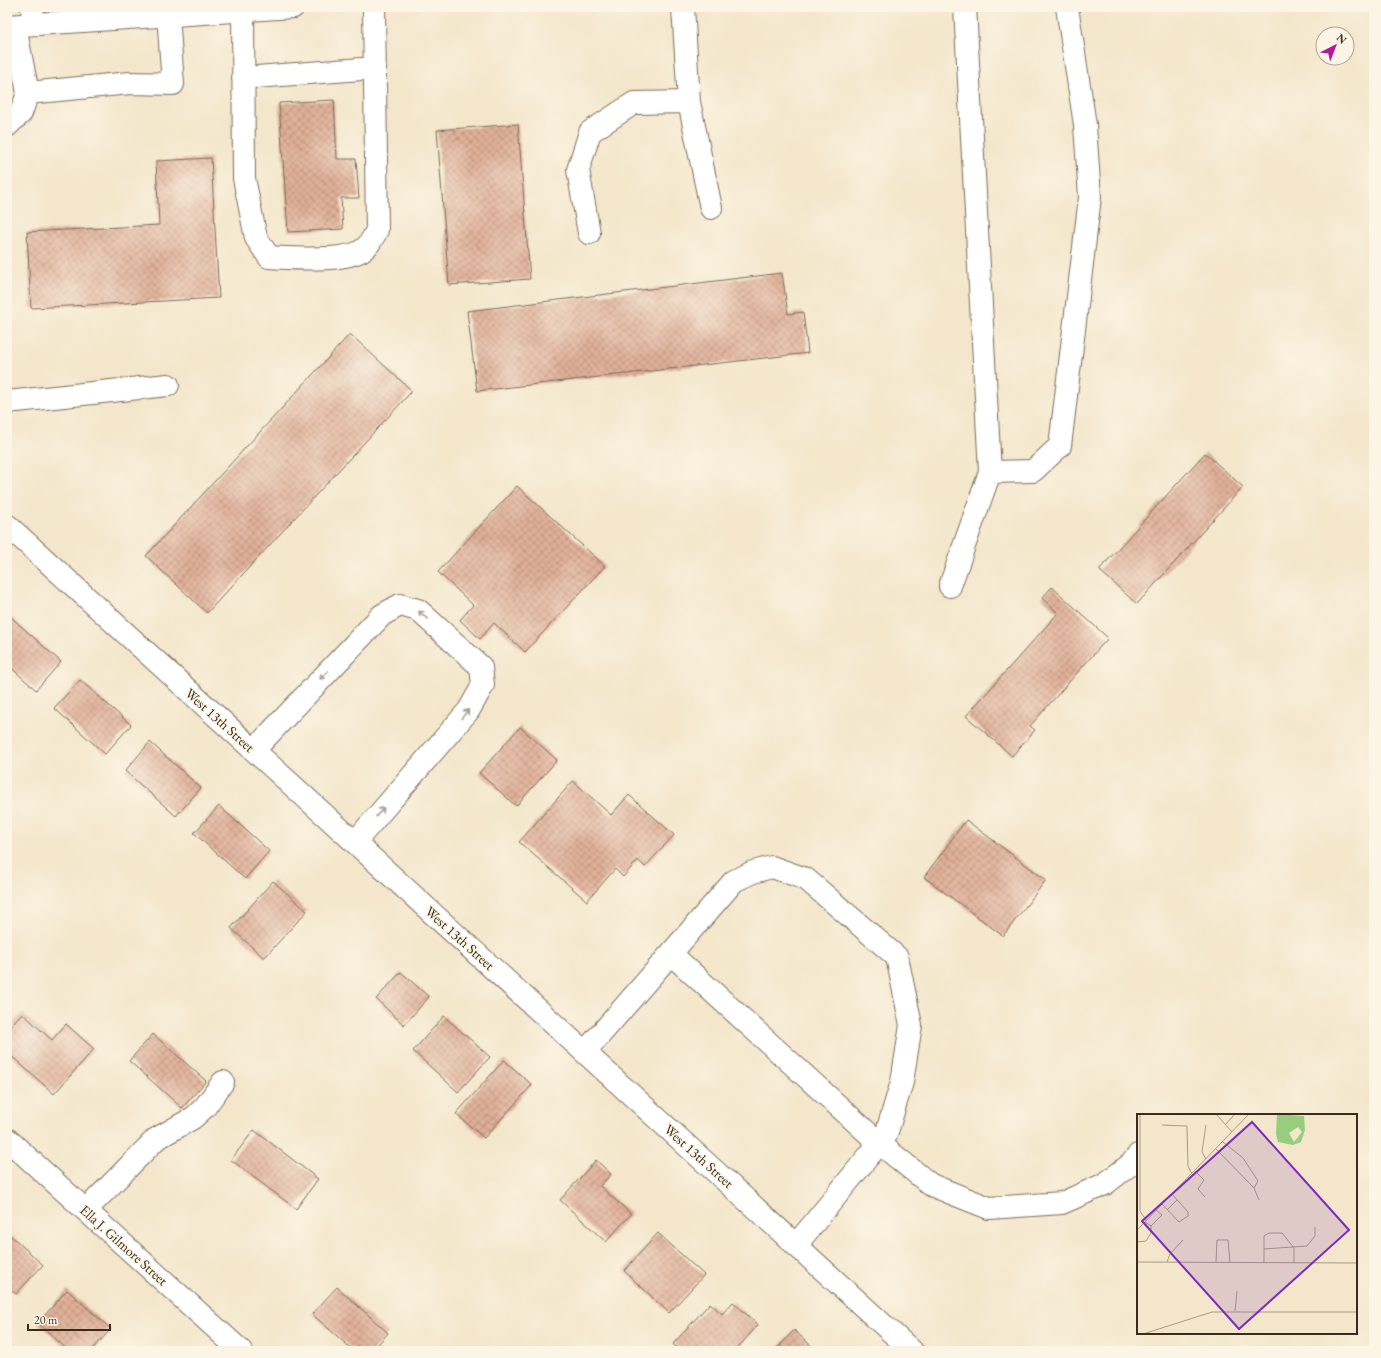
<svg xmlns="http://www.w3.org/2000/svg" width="1381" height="1358" viewBox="0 0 1381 1358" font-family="'EB Garamond',serif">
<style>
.building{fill:url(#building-cross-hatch)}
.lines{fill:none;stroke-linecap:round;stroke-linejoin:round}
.minor-casing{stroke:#7b6c5b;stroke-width:24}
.major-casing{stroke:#7b6c5b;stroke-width:24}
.minor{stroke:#fff;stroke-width:22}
.major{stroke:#fff;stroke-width:22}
.oneway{stroke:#a79f9a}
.labels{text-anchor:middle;stroke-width:3;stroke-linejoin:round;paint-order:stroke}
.street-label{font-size:14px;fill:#3b2a1e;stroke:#fcf5e5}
.inset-road{fill:none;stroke:#a99b86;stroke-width:1}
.view{fill:#7b2cbf;fill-opacity:0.15;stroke:#7b2cbf;stroke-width:2}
.inset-edge{fill:none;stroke:#3b2a1e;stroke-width:2}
</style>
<defs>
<pattern id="building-cross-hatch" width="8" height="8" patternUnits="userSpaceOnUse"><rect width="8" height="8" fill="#e0b099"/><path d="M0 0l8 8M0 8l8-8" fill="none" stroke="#b78f7c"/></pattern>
</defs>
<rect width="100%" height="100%" fill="#fcf5e5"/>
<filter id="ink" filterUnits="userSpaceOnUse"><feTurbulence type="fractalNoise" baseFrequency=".025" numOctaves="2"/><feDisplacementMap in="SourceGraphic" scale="8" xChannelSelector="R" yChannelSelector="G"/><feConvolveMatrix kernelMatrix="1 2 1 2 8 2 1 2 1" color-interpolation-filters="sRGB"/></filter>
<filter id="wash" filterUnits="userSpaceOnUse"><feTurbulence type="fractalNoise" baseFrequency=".012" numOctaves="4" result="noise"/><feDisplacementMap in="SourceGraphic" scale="16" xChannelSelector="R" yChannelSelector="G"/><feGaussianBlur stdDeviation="0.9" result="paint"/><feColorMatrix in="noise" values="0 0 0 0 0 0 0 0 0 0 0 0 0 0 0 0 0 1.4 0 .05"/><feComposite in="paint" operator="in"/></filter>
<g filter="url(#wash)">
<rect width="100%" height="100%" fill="#f3e6cb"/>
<g id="blocks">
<!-- building -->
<path class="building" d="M 334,100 L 337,159 L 356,159 L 359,198 L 341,198 L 343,229 L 288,232 L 279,103 Z
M 518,124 L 530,279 L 449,285 L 437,130 Z
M 211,158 L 219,298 L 31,308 L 27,232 L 159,225 L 156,161 Z
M 782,273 L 788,314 L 803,312 L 808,353 L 477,391 L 467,311 Z
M 350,334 L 412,391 L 207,613 L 146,556 Z
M 1205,453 L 1243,487 L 1137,604 L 1099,570 Z
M 517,486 L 605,566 L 525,652 L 494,623 L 480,639 L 460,620 L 473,605 L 438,572 Z
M 1052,587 L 1108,638 L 1030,726 L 1035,730 L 1012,756 L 966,716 L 1058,613 L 1042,598 Z
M 11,617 L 61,662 L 36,690 L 7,664 L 7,621 Z
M 80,680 L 131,725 L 105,754 L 54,708 Z
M 520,727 L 557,760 L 516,806 L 479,773 Z
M 150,742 L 201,788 L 176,816 L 125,771 Z
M 573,781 L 611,815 L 629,795 L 674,835 L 645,867 L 638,860 L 623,877 L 615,869 L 587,901 L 519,842 Z
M 219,806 L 269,851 L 245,879 L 194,833 Z
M 966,820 L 1046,880 L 1003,936 L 924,877 Z
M 273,881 L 307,911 L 264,958 L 231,928 Z
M 401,972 L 429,997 L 404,1025 L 376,999 Z
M 22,1013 L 52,1040 L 66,1024 L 94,1049 L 54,1094 L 7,1052 L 7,1030 Z
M 444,1016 L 490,1057 L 458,1092 L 413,1051 Z
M 153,1034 L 206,1081 L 182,1108 L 129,1061 Z
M 504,1060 L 532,1085 L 484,1138 L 456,1114 Z
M 254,1130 L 318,1179 L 296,1209 L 231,1160 Z
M 596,1160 L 611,1174 L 600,1186 L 631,1214 L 606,1242 L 560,1200 Z
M 7,1232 L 43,1265 L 16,1294 L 7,1286 Z
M 658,1233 L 704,1275 L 669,1313 L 624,1271 Z
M 337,1287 L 388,1333 L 372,1351 L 354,1351 L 312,1314 Z
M 67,1290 L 111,1329 L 91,1351 L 69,1351 L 38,1323 Z
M 733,1302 L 758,1325 L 735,1351 L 680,1351 L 673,1344 L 710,1303 L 722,1314 Z
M 794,1330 L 817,1351 L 775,1351 Z"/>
</g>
</g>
<g filter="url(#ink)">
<use href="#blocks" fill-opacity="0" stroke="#7b6c5b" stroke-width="1"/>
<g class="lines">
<defs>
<path id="minor" d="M 32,7 L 33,24
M 243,10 L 244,178 L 256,238 L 269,257 C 291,258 349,263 365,248 C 370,244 374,236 377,230 L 374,7
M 15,26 L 28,93 L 130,83 L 173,84 L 168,15
M 243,78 L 375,68
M 689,102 L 711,208
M 7,126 L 21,113 L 28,93
M 589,233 L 578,170 L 590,132 L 634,103 L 689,102 L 683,7
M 7,402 L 168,385
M 990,472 L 1033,471 L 1060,446 L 1090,197 L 1085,125 L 1067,7
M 7,525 L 912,1351
M 950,586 L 990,472 L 965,7
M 254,750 L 382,615 L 400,605 L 418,610 L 481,667 L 483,685 L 469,710 L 355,842
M 671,954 L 879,1143 L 931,1185 L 989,1208 L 1062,1203 L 1105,1184 L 1131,1164 L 1138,1155
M 585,1052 L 734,881 L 753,872 L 772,867 L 806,879 L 897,957 L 911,1025 L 902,1082 L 886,1135 L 796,1245
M 7,1139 L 241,1351
M 86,1210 L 156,1139 L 193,1118 L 205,1107 L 223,1082"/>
<path id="major" d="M 7,26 L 293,7"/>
</defs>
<!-- minor casing -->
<use href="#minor" class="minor-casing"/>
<!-- major casing -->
<use href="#major" class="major-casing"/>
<!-- minor -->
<use href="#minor" class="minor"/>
<!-- major -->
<use href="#major" class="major"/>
</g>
<!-- one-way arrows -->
<defs><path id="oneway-shaft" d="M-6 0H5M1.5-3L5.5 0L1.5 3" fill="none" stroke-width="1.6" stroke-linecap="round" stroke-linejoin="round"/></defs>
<g class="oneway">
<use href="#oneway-shaft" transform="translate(423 615) rotate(-138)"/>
<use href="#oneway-shaft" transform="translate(324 675) rotate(134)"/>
<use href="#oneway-shaft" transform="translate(465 714) rotate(-50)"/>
<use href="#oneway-shaft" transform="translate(380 812) rotate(-49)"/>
</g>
</g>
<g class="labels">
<!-- street labels -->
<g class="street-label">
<text transform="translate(220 720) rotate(42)" y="5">West 13th Street</text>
<text transform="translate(460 938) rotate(42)" y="5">West 13th Street</text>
<text transform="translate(699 1156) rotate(42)" y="5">West 13th Street</text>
<text transform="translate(124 1245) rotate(42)" y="5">Ella J. Gilmore Street</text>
</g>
</g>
<!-- overview -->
<g transform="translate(1137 1114)">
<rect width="220" height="220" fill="#f3e6cb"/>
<path d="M 140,0 L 167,2 L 168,16 L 164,28 L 156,31 L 141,28 L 139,20 ZM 161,13 L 165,18 L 157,28 L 152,19 Z" fill="#98cd7f" fill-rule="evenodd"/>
<path class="inset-road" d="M 3,0 L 3,97 L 9,106M 79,0 L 95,18M 25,11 L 50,12 L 51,52 L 55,60M 69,11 L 65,38 L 69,45M 88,11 L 98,0M 86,28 L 106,44 L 121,67 L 117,74M 79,35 L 117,74 L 122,86M 58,57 L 67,66 L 61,75 L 68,83M 25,90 L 42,108 L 51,102 L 51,98 L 35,80M 30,96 L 40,86M 8,108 L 14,112 L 25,101 L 19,96M 0,116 L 112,0M 0,128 L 9,127 L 14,119 L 14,112M 127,135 L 170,132 L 178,122 L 178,113M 0,148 L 220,149M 30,148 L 33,140 L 46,126M 79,148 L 80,126 L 91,126 L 93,149M 127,149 L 127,122 L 132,119 L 145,119 L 157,134 L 157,149M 98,197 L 100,177M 6,220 L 75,198 L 220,198"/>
<path class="view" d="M 115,8 L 212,116 L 102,215 L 5,107 Z"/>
<rect width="220" height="220" class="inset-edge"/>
</g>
<!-- margin -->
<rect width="1381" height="1358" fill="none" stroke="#fcf5e5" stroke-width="24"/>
<!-- north arrow -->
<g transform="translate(1335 46) rotate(42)"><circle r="19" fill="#fcf5e5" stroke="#afa495"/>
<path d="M0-3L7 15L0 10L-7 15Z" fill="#b5179e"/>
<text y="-6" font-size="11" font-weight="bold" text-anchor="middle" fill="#3b2a1e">N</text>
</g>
<!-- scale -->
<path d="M28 1324v6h82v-6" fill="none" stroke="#3b2a1e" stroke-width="2"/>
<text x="34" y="1324" font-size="12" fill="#3b2a1e" stroke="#fcf5e5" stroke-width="3" paint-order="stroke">20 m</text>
</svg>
